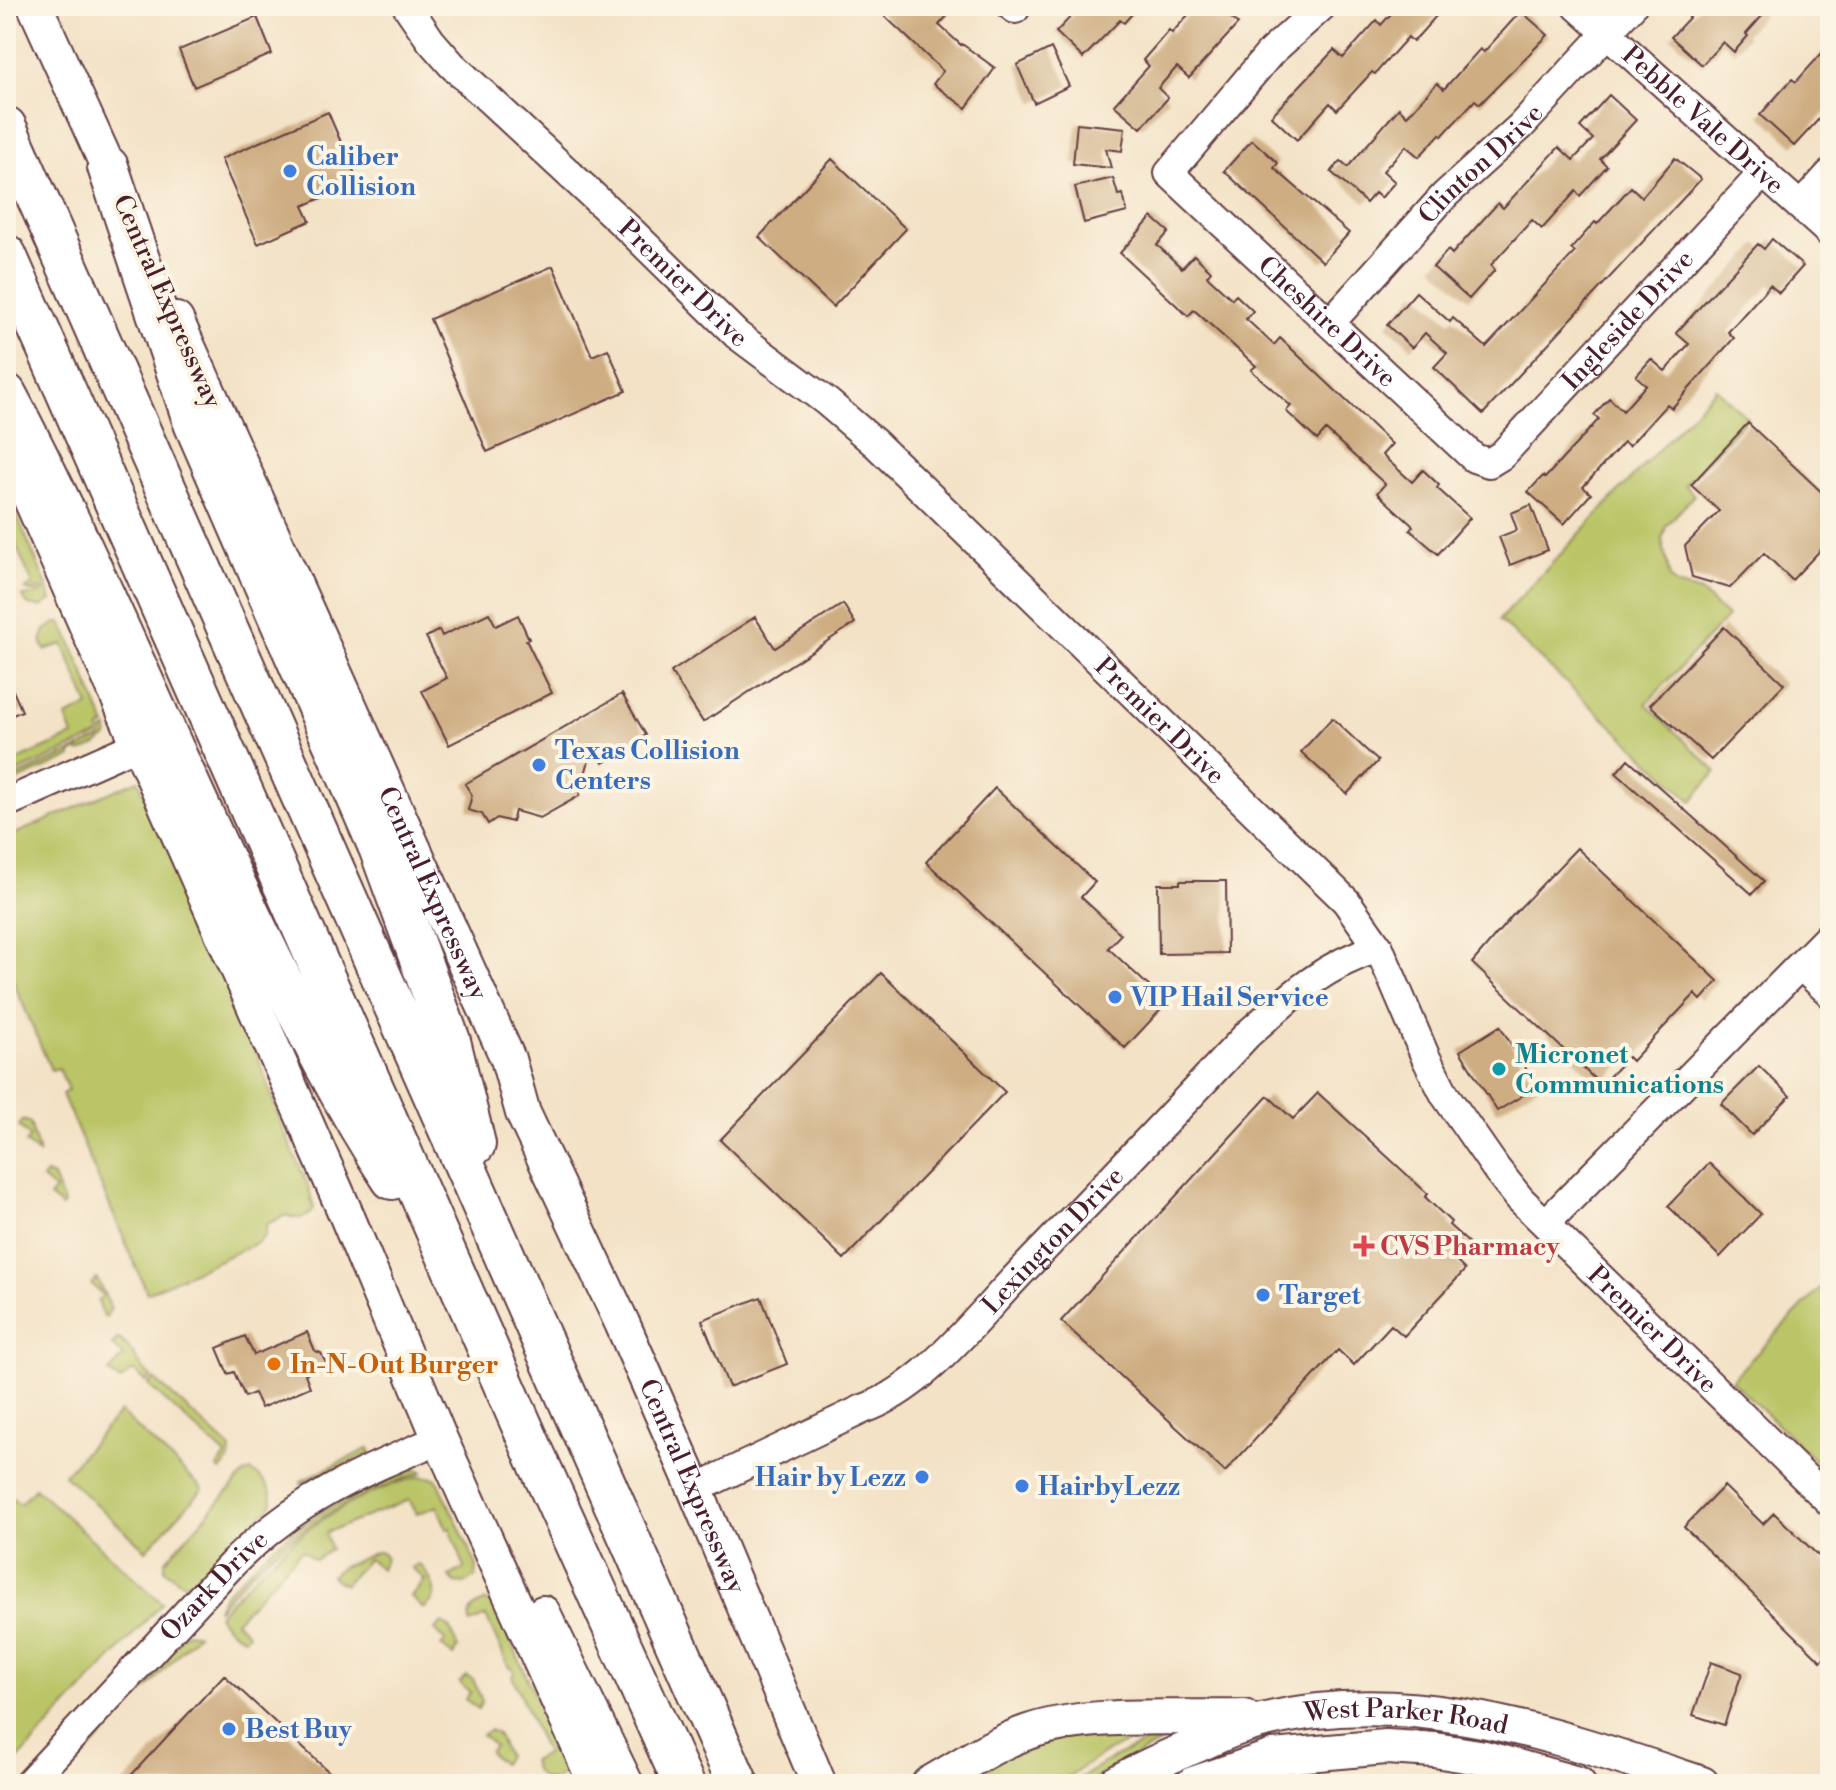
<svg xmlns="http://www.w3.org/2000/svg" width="1836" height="1790" viewBox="0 0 1836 1790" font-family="'Libre Bodoni',serif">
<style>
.green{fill:#b9c566;stroke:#827248;stroke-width:2}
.building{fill:#cead82}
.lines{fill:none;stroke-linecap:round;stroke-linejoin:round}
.minor-casing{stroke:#633c42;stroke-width:32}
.major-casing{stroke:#633c42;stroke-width:38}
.highway-casing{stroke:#633c42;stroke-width:44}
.minor{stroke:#fff;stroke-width:28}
.major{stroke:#fff;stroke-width:34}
.highway{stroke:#fff;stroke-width:40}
.shop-dot{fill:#3f7fe0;stroke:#fcf5e5;stroke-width:3}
.culture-dot{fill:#0f9aa8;stroke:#fcf5e5;stroke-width:3}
.health-dot{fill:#e0444e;stroke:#fcf5e5;stroke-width:3}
.food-dot{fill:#e8710a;stroke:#fcf5e5;stroke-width:3}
.labels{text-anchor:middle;stroke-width:8;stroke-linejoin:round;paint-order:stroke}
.street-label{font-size:26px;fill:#4a1f2b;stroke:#fcf5e5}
.shop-label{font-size:26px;font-weight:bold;fill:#366cbe;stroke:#fcf5e5;text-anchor:start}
.culture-label{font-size:26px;font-weight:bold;fill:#0d838f;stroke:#fcf5e5;text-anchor:start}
.health-label{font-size:26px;font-weight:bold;fill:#be3a42;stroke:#fcf5e5;text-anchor:start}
.food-label{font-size:26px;font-weight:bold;fill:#c56008;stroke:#fcf5e5;text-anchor:start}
</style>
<rect width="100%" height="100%" fill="#fcf5e5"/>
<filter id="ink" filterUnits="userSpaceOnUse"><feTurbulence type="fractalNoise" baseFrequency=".0125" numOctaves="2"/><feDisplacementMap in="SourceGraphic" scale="16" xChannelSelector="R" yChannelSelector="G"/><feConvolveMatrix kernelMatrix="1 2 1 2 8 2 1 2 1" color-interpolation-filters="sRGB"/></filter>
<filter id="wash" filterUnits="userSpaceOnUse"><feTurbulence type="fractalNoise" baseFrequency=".006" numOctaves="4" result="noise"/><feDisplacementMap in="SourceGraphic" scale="32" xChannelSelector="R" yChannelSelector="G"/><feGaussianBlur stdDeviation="1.8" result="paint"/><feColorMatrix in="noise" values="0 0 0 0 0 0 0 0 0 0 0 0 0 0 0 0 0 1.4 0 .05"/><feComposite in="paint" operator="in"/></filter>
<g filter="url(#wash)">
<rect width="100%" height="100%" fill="#f3e2c6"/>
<!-- green -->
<path class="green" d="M 1716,388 L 1747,418 L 1685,485 L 1694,495 L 1666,526 L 1662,540 L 1670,578 L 1676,585 L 1701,592 L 1727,617 L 1646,704 L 1716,771 L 1692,801 L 1499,620 Z
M 12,504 L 47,586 L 33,592 L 25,589 L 33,584 L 6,523 L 6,507 Z
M 48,589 L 51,600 L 41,607 L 28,605 L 22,596 L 34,595 Z
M 56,623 L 61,623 L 67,633 L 106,726 L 101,727 L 98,736 L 6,777 L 6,765 L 73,736 L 66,717 L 89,706 L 63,644 L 45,650 L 41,641 L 45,630 Z
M 108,729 L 107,737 L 97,745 L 80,753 L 78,750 L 71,754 L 71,757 L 6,785 L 6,781 L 100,739 L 103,731 Z
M 138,780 L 248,1027 L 282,1126 L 309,1188 L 314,1209 C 307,1220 297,1220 286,1215 L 267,1224 L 265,1236 L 257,1243 L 147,1293 L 62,1094 L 68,1090 L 59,1068 L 51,1070 L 6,964 L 6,838 Z
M 23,1120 L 30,1123 L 39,1153 L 25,1143 L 30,1137 L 19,1126 Z
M 46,1174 L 53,1177 L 64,1204 L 62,1207 L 49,1197 L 55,1190 L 42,1179 Z
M 1830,1278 L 1830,1465 L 1825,1470 L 1731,1380 Z
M 97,1279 L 111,1308 L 106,1317 L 103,1316 L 98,1301 L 103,1295 L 91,1284 Z
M 118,1339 C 130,1343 138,1366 151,1377 L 146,1382 L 133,1370 L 120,1381 L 109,1372 L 124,1356 L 112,1345 Z
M 154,1379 L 231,1449 L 230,1459 L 220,1471 L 217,1467 L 226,1456 L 148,1385 Z
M 120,1412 L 203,1489 L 146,1550 L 64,1475 Z
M 369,1448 L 371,1453 L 301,1484 L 301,1481 Z
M 417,1468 L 422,1472 C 338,1501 274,1540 217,1610 C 220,1595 233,1586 243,1576 C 295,1521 347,1494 417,1468 Z
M 251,1471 C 264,1479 275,1490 271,1506 L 196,1580 C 182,1587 175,1578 165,1569 L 165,1561 L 244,1474 Z
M 420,1476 L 435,1478 L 439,1483 L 477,1566 L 476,1577 L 464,1584 L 455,1583 L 449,1576 L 465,1568 L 450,1528 L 447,1529 L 437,1506 L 417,1514 L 409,1500 L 325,1533 L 331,1549 L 315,1560 L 302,1550 L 235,1621 L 248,1634 L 244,1638 C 235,1636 222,1623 218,1615 L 222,1610 C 282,1545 332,1500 420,1476 Z
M 35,1488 L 162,1603 L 13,1765 L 6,1758 L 6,1503 L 11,1497 L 20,1504 Z
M 376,1552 L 382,1552 L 386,1558 L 381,1569 L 368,1559 L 344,1585 L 331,1576 L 340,1568 Z
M 418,1564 C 426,1569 438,1589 433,1599 C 432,1602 425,1607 424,1609 L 411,1597 L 425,1580 L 412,1568 Z
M 487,1601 L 496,1608 L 564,1760 L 566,1772 L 553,1780 L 543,1778 L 536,1772 L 532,1761 L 546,1754 L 512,1676 L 515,1674 L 512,1668 L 509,1668 L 486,1616 L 470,1623 C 467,1609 476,1605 487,1601 Z
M 442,1623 L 450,1628 L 458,1648 L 454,1656 L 441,1646 L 446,1641 L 435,1630 Z
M 187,1632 L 197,1634 L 59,1784 L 49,1784 L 51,1776 L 56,1780 L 168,1659 L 163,1653 Z
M 466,1676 L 473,1679 L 482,1701 L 478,1709 L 465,1699 L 470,1693 L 459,1683 Z
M 1157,1727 L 1105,1753 L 1056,1784 L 1028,1783 L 1018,1775 L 1009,1773 L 997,1777 L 990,1784 L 944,1784 L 1025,1742 Z
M 490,1730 L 497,1734 L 507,1756 L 502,1764 L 489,1752 L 494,1746 L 482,1735 Z
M 1157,1737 L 1160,1743 L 1084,1784 L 1071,1784 L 1109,1760 Z"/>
<g id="blocks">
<!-- building -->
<path class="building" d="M 874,6 L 941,6 L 949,14 L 939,25 L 961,45 L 962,44 L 995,68 L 966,108 L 933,84 L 943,71 Z
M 1081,6 L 1139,6 L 1124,23 L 1120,20 L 1083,58 L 1056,32 Z
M 1196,6 L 1218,6 L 1238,24 L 1189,78 L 1177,67 L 1158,88 L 1168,98 L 1141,128 L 1114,105 L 1149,66 L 1143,60 L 1169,30 L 1172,33 Z
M 1398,6 L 1445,6 L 1413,42 L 1408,37 L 1375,74 L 1372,72 L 1337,110 L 1330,103 L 1297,140 L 1271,116 L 1334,50 L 1343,58 L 1377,20 L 1381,25 Z
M 1700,6 L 1771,6 L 1746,34 L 1748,36 L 1734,52 L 1723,42 L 1702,65 L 1671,37 Z
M 1521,11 L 1548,35 L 1480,104 L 1475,100 L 1442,136 L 1440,134 L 1419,157 L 1406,146 L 1383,171 L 1395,182 L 1381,198 L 1375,193 L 1366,203 L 1331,172 L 1341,161 L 1348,167 L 1399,108 L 1407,116 L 1437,83 L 1444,89 L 1480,49 L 1484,52 Z
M 257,17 L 272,54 L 194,87 L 179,50 Z
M 1830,44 L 1830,107 L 1794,146 L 1760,115 L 1792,79 L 1796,82 Z
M 1051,48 L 1069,86 L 1034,103 L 1017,65 Z
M 1609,95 L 1636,120 L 1600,159 L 1607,166 L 1580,196 L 1576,191 L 1542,229 L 1532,220 L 1491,265 L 1495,270 L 1469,299 L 1433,267 L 1448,250 L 1452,254 L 1498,203 L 1503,208 L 1559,147 L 1573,160 L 1593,139 L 1580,127 Z
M 328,112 L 358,182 L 303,206 L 310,221 L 258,244 L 221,159 Z
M 1077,123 L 1125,128 L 1122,151 L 1106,149 L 1111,168 L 1073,164 Z
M 1252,140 L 1278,163 L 1274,168 L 1349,233 L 1323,262 L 1224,171 Z
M 1675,158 L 1701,179 L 1483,414 L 1434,367 L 1447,353 L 1425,333 L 1412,348 L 1387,325 L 1416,292 L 1450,322 L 1453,318 L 1486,347 L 1575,252 L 1571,249 L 1595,222 L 1597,224 L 1631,187 L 1642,197 Z
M 832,159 L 906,229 L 833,307 L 759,237 Z
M 1113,178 L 1118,195 L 1123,194 L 1127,212 L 1084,223 L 1075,187 Z
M 1152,217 L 1169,232 L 1157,245 L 1182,268 L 1194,255 L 1211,271 L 1207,276 L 1232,299 L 1236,295 L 1253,311 L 1246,319 L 1274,345 L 1280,338 L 1392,444 L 1382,455 L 1412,482 L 1423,470 L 1439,485 L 1437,488 L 1470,518 L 1438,554 L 1410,530 L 1413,526 L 1377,493 L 1385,484 L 1326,430 L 1317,440 L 1286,411 L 1291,406 L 1251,370 L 1256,366 L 1194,310 L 1188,316 L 1120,253 Z
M 1772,239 L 1803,266 L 1779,293 L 1770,285 L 1728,332 L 1734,338 L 1672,408 L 1667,404 L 1629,446 L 1624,442 L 1583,487 L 1591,494 L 1564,524 L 1528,492 L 1543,476 L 1545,478 L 1599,419 L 1594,415 L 1609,398 L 1623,411 L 1646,385 L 1636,376 L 1651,359 L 1665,371 L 1689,344 L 1676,333 L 1758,244 L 1764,249 Z
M 553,266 L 592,356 L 608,349 L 626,391 L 487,452 L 430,319 Z
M 1748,423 L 1830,500 L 1830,540 L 1792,580 L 1764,553 L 1730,588 L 1692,577 L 1685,546 L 1719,511 L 1691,485 Z
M 1531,505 L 1548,550 L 1510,565 L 1499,537 L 1517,530 L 1511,513 Z
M 843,604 L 855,623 L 703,722 L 671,672 L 755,617 L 775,648 Z
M 489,613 L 496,626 L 518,615 L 529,639 L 526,640 L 552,693 L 449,745 L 422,691 L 447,678 L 426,637 L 439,630 L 442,636 Z
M 1724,627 L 1784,684 L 1711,760 L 1650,705 Z
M 6,675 L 22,711 L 6,718 Z
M 622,694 L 646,735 L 640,739 L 641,741 L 603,763 L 593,746 L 579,796 L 540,818 L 515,811 L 512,822 L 497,818 L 488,824 L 482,814 L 468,810 L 472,795 L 465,784 Z
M 1332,718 L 1378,761 L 1347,794 L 1301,752 Z
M 1628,759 L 1764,881 L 1752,894 L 1616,773 Z
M 995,788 L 1095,882 L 1081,897 L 1121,934 L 1108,948 L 1167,1003 L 1125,1048 L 926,862 Z
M 1577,848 L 1718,981 L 1701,1000 L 1695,994 L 1632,1061 L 1628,1057 L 1601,1085 L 1472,963 L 1512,916 Z
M 1180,881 L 1226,881 L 1227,953 L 1159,954 L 1158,884 L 1180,884 Z
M 881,973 L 1005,1092 L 844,1259 L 720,1140 Z
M 1500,1026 L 1537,1087 L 1497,1111 L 1460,1051 Z
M 1759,1066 L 1790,1096 L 1752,1135 L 1721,1104 Z
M 1318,1093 L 1428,1194 L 1425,1197 L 1451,1222 L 1449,1225 L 1472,1246 L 1457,1262 L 1465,1270 L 1404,1336 L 1391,1325 L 1354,1365 L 1338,1350 L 1225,1472 L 1061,1321 L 1268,1096 L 1293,1119 Z
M 1709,1163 L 1761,1214 L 1720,1257 L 1668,1206 Z
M 761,1297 L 787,1364 L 729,1387 L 702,1320 Z
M 307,1332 L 315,1351 L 321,1353 L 327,1365 L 305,1374 L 310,1387 L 261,1408 L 254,1393 L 245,1397 L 234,1372 L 228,1374 L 217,1348 L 245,1336 L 254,1355 Z
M 1724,1486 L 1763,1524 L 1774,1513 L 1830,1567 L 1830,1652 L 1821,1661 L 1684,1527 Z
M 1711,1662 L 1742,1673 L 1724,1725 L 1693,1715 Z
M 224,1675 L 342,1784 L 123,1784 Z"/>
</g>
</g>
<g filter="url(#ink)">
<use href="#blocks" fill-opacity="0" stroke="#633c42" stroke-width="2"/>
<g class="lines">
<defs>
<g id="minor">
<path id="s1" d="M 407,6 L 431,41 L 452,65 L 633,233 L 737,335 L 827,402 L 876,444 L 1346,901 L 1379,948 L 1426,1058 L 1445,1095 L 1497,1170 L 1520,1199 L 1830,1502"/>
<path d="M 1011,6 L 1015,9 L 1017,6"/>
<path id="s2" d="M 1322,6 L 1271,52 L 1169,173 L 1474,458 L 1489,463 L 1502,455 L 1764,172"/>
<path id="s3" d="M 1577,6 L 1830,233"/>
<path d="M 1801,206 L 1830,174"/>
<path id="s4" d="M 1331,322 L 1445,195 L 1521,126 L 1632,6"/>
<path d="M 6,803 L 139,744"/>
<path d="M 1801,966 L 1830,993"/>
<path d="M 1546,1223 L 1830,935"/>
<path id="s5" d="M 695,1489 L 863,1409 C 925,1388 978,1316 1023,1270 C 1099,1192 1173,1114 1247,1035 C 1288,998 1326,963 1379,948"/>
<path id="s6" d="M 28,1784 L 233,1563 C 296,1500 359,1473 440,1439"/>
</g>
<g id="major">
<path d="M 35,6 L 119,191"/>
<path id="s7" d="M 176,320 L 508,1059 L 523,1113 L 622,1323 L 695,1489 L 819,1784"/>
<path d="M 6,443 L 346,1214 L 440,1439 L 596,1784"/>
<path d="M 543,1613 L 626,1784"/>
<path d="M 929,1784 C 961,1766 993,1744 1028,1732 C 1090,1711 1177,1719 1244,1717"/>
<path id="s8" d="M 1115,1784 C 1139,1769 1166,1758 1192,1747 C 1207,1741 1222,1733 1237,1728 C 1394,1677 1553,1734 1702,1784"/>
<path d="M 1193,1784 L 1273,1757 L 1386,1747 L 1435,1750 L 1485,1758 L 1578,1784"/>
</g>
<path id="highway" d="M 6,127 L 738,1784
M 108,167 L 194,423 L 380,850 L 450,1041 L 475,1144
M 6,255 L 534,1453 L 684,1784
M 6,394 C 101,574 175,763 265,946 C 304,1026 343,1105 392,1179"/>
</defs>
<!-- minor casing -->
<use href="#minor" class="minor-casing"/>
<!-- major casing -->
<use href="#major" class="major-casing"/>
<!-- highway casing -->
<use href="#highway" class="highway-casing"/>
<!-- minor -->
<use href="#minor" class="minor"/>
<!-- major -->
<use href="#major" class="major"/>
<!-- highway -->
<use href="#highway" class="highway"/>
</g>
</g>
<!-- markers -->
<g class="shop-dot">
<circle cx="290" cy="171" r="8"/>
<circle cx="539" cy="765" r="8"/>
<circle cx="1115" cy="997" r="8"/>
<circle cx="1263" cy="1295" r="8"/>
<circle cx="922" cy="1477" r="8"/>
<circle cx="1022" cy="1486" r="8"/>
<circle cx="229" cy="1729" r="8"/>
</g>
<circle class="culture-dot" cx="1499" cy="1069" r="8"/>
<path class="health-dot" d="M1360 1234h8v8h8v8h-8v8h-8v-8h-8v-8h8z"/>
<circle class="food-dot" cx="274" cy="1364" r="8"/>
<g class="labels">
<!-- street labels -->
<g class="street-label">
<text dy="9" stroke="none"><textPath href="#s3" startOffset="170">Pebble Vale Drive</textPath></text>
<text dy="9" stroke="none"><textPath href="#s4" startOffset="218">Clinton Drive</textPath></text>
<text dy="9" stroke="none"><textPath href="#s1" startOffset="392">Premier Drive</textPath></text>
<text transform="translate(168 301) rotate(66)" y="9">Central Expressway</text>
<text dy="9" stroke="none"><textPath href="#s2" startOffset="860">Ingleside Drive</textPath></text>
<text dy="9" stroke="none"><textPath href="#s2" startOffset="444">Cheshire Drive</textPath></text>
<text dy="9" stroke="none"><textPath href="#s1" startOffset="1040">Premier Drive</textPath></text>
<text dy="9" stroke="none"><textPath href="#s7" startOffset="628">Central Expressway</textPath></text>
<text dy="9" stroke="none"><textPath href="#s5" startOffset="442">Lexington Drive</textPath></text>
<text dy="9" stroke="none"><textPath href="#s1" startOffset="1832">Premier Drive</textPath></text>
<text dy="9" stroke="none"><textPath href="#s7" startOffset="1276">Central Expressway</textPath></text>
<text dy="9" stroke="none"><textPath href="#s6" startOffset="272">Ozark Drive</textPath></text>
<text dy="9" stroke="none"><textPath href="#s8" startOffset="306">West Parker Road</textPath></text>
</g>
<!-- shop labels -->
<g class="shop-label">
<text x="306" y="165">Caliber<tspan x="306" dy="30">Collision</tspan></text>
<text x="555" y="759">Texas Collision<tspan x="555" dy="30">Centers</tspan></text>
<text x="1131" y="1006">VIP Hail Service</text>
<text x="1279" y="1304">Target</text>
<text x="906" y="1486" text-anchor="end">Hair by Lezz</text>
<text x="1038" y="1495">HairbyLezz</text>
<text x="245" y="1738">Best Buy</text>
</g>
<!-- culture labels -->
<g class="culture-label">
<text x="1515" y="1063">Micronet<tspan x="1515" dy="30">Communications</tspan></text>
</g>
<!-- health labels -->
<g class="health-label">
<text x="1380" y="1255">CVS Pharmacy</text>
</g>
<!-- food labels -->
<g class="food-label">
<text x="290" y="1373">In-N-Out Burger</text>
</g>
</g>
<!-- margin -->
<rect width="1836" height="1790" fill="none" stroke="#fcf5e5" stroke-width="32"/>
</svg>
